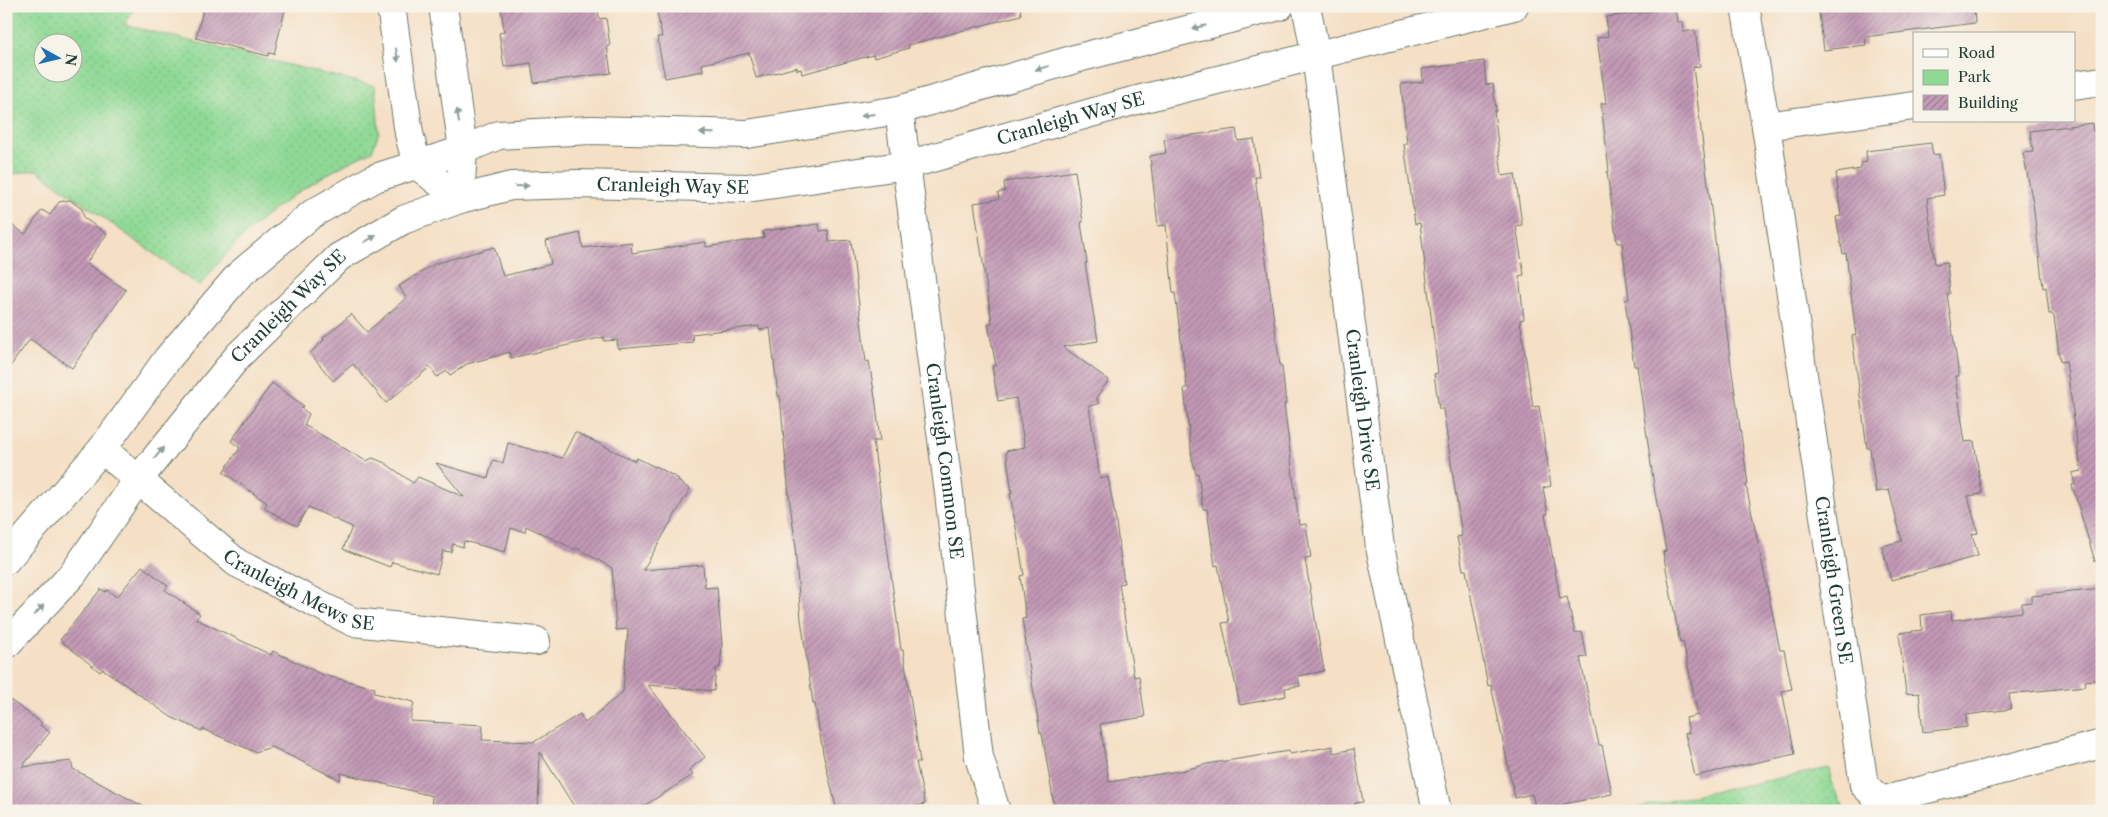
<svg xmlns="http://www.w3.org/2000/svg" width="2108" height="817" viewBox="0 0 2108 817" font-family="'Libre Caslon Text',serif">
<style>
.green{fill:url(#green-dots);stroke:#578b64;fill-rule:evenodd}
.building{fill:url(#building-hatch)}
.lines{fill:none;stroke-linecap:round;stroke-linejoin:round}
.minor-casing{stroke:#6a7667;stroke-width:30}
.minor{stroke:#fff;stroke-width:28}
.oneway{fill:#8f9e9a}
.labels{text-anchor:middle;stroke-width:4;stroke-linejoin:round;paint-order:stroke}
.street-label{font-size:18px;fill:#1f3d34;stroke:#f7f3e8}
</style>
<defs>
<pattern id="green-dots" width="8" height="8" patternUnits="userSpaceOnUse" patternTransform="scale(1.25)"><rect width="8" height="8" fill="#8fd995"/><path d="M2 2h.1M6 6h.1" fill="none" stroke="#7bbb81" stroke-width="1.8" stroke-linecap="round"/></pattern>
<pattern id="building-hatch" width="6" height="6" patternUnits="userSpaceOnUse" patternTransform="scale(1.25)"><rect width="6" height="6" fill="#c399b6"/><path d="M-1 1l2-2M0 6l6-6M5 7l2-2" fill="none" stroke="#9e7e95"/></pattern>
</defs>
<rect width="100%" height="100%" fill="#f7f3e8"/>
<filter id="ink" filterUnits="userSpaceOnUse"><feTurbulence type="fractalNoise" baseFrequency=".02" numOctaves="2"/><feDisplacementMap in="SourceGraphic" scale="10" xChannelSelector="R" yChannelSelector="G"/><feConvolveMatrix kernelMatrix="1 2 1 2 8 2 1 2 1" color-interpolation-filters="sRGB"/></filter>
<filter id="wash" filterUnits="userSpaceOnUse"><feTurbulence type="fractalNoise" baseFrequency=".0096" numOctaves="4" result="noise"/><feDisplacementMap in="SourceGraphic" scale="20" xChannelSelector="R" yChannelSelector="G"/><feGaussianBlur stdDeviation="1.12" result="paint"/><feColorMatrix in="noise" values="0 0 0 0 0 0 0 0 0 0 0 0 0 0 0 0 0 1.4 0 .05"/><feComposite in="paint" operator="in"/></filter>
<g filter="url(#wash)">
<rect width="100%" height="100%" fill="#f5dfc5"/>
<!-- green -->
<path class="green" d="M 6,6 L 135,6 L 125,25 L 375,86 L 379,132 L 372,151 C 327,172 284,198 248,232 C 230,248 215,268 199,286 L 36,170 L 6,175 ZM 42,42 L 72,42 L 72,72 L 42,72 Z
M 1829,768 L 1832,785 L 1846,811 L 1620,811 Z"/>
<g id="blocks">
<!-- building -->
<path class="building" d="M 204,6 L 286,6 L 274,54 L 269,53 L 268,56 L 196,38 Z
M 501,6 L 598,6 L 599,19 L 606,18 L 610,46 L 607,46 L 611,73 L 534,83 L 531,63 L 504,67 L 499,33 L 504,32 Z
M 656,6 L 1020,6 L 1021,15 L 908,45 L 909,48 L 874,58 L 873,55 L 802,74 L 801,69 L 797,70 L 797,67 L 756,78 L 749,53 L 702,64 L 703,71 L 665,78 L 657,37 L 662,37 Z
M 1818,6 L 1974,6 L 1975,23 L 1865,37 L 1866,45 L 1824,50 Z
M 1675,8 L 1677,22 L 1682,22 L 1683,32 L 1695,30 L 1700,66 L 1693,67 L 1731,365 L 1748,484 L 1746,485 L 1780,650 L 1784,650 L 1792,689 L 1782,691 L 1795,754 L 1695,776 L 1685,733 L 1689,733 L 1686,718 L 1698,715 L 1683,642 L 1680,643 L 1663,552 L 1666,551 L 1655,493 L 1637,366 L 1634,366 L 1625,300 L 1629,299 L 1622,243 L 1617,243 L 1607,172 L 1609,171 L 1601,103 L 1606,103 L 1597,38 L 1608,36 L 1606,17 Z
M 1484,61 L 1486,85 L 1493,84 L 1496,111 L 1494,111 L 1502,176 L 1515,174 L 1522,225 L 1516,226 L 1524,275 L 1519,276 L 1524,319 L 1520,320 L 1533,407 L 1539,406 L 1551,486 L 1543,488 L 1548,514 L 1545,514 L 1560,599 L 1567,597 L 1575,633 L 1582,632 L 1587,657 L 1580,658 L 1599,745 L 1602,745 L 1612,794 L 1536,810 L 1532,794 L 1515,798 L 1491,685 L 1488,686 L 1466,570 L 1463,570 L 1457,537 L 1462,536 L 1443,409 L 1439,409 L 1434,374 L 1438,373 L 1420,223 L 1415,224 L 1404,144 L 1407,144 L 1401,84 L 1423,82 L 1422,69 Z
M 2092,123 L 2093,131 L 2102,130 L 2102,560 L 2095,561 L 2072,485 L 2075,484 L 2072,473 L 2081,471 L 2066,361 L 2060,362 L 2054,317 L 2052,314 L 2049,314 L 2046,287 L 2043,288 L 2033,203 L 2023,153 L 2033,152 L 2030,131 Z
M 1236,129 L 1238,141 L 1254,139 L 1259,177 L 1255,177 L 1280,366 L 1282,366 L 1286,404 L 1284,404 L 1299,525 L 1306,524 L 1311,558 L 1305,559 L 1324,671 L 1298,676 L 1300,686 L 1285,688 L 1286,696 L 1240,705 L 1222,623 L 1229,622 L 1218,565 L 1215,566 L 1207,509 L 1203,509 L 1198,473 L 1196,474 L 1192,458 L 1184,388 L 1187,388 L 1175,293 L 1173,293 L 1166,225 L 1158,226 L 1150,156 L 1166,153 L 1164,139 Z
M 1931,143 L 1933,155 L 1939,154 L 1944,195 L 1927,198 L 1935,264 L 1947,262 L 1950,294 L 1947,294 L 1959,376 L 1955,376 L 1965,442 L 1974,441 L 1982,494 L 1968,496 L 1978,533 L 1972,534 L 1978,556 L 1891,580 L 1882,546 L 1902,541 L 1889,490 L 1876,492 L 1870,448 L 1867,448 L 1852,336 L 1856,335 L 1846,253 L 1843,254 L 1836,217 L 1841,216 L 1836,173 L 1861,169 L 1861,163 L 1867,162 L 1866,151 Z
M 1075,171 L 1083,222 L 1081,223 L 1087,263 L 1085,263 L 1098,341 L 1063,347 L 1109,380 L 1097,396 L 1098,404 L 1089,406 L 1100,479 L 1108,477 L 1115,515 L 1124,583 L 1119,584 L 1134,677 L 1139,676 L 1145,717 L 1100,724 L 1109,782 L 1185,770 L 1207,764 L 1289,751 L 1290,754 L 1333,746 L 1333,753 L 1354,749 L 1363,802 L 1355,803 L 1356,811 L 1055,811 L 1042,733 L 1040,733 L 1022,619 L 1026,618 L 1020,576 L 1024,575 L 1010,493 L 1012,493 L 1006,451 L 1025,447 L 1016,398 L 998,401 L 992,366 L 996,366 L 988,324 L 992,323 L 974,203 L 999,199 L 998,193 L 1005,191 L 1004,182 Z
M 70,200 L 82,209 L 84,218 L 107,234 L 86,263 L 126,290 L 72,368 L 30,339 L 6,372 L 6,221 L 25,234 L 42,210 L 50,215 L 59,202 Z
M 819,224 L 820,231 L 828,230 L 829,242 L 851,240 L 866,362 L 869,361 L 876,404 L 880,441 L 873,441 L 901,650 L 903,650 L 920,762 L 916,762 L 925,804 L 893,811 L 837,811 L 823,753 L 815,704 L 813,704 L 801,619 L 795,548 L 796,548 L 789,496 L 780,396 L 778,396 L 770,328 L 759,330 L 759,326 L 692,334 L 693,342 L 618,349 L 617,340 L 604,341 L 604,337 L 511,358 L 510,352 L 467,364 L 450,375 L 447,371 L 437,377 L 430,367 L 386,403 L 353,364 L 333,381 L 310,353 L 324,340 L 323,338 L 351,314 L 367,332 L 406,298 L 399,286 L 434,264 L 494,247 L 503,276 L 551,264 L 546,241 L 580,233 L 583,248 L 631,242 L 632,253 L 706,242 L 706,247 L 764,238 L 763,231 Z
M 272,383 L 304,406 L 301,408 L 309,414 L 304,425 L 366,461 L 373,458 L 385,463 L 413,483 L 418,477 L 464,497 L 436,463 L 488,478 L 493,460 L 503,463 L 508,443 L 562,458 L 575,432 L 635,461 L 637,458 L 655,467 L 656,466 L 679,479 L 678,481 L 690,489 L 643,570 L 703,565 L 705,588 L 717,587 L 722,645 L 720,668 L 716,668 L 714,691 L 648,685 L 705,757 L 689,770 L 693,775 L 636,811 L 577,811 L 540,752 L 538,811 L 431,811 L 432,796 L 341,773 L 340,780 L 272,747 L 255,752 L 203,729 L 202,731 L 171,717 L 103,669 L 100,672 L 60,640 L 101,589 L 105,592 L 107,590 L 117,597 L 142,566 L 168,586 L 165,590 L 200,614 L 196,619 L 271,655 L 273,651 L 323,675 L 375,688 L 374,693 L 414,702 L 410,721 L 483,725 L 482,740 L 534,742 L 580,714 L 585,723 L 623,692 L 628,629 L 616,630 L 612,568 L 577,548 L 576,550 L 526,526 L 525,532 L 511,528 L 505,552 L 464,541 L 463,547 L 453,544 L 451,552 L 443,551 L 437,574 L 392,562 L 390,567 L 343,549 L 352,527 L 308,507 L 297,526 L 264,508 L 267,503 L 223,472 L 240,448 L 231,441 Z
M 2102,589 L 2102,679 L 2085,681 L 2086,686 L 2009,694 L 2011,709 L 1966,715 L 1967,727 L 1923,732 L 1919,693 L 1906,694 L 1899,633 L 1922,630 L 1921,615 L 1951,611 L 1952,620 L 2022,612 L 2022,603 L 2032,602 L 2032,596 Z
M 6,697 L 42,723 L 40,725 L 50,732 L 22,767 L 71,761 L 73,769 L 152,811 L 6,811 Z"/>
</g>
</g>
<g filter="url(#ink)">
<use href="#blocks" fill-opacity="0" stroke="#6a7667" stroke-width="1"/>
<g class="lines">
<defs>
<g id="minor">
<path d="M 391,6 L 409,134 L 417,165 L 460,199"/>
<path d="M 443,6 L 463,150 L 460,199"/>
<path id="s1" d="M 1306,6 L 1316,55 L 1380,547 L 1437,811"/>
<path id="s2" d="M 1745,6 L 1766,126 L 1864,785 L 1881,801 L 2102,744"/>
<path d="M 2074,85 L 2102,81"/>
<path id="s3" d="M 899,110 L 949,493 L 979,757 L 996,811"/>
<path d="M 1766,126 L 1914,106"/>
<path id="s4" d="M 102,449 L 237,563 L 353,622 L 536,641"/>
<path d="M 6,560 L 102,449 L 168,358 L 239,275 L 312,214 L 375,178 L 463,150 L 499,135 L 591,130 L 747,134 L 899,110 L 1082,57 L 1280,6"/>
<path id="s5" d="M 6,645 L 73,574 L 137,481 L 238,356 L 339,257 L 403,220 L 460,199 L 511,186 L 578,184 L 747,188 L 907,165 L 1133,101 L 1514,6"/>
</g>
</defs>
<!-- minor casing -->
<use href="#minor" class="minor-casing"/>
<!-- minor -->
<use href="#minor" class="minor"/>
</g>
<!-- one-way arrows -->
<defs><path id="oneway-solid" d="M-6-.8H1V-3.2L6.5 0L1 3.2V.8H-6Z" transform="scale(1.25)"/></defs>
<g class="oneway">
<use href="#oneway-solid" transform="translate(1199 27) rotate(166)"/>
<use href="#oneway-solid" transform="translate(397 55) rotate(81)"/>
<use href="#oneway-solid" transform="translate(1042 68) rotate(164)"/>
<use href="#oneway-solid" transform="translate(868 115) rotate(170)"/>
<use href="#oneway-solid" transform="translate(458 116) rotate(-98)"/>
<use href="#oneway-solid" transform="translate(707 133) rotate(-179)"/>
<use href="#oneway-solid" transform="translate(522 186) rotate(-2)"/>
<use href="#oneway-solid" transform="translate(370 239) rotate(-30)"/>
<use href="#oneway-solid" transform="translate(159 453) rotate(-51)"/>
<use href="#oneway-solid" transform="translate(39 610) rotate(-47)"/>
</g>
</g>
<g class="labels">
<!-- street labels -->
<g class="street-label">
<text dy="6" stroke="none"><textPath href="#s5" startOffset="1268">Cranleigh Way SE</textPath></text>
<text dy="6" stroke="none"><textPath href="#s5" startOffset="862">Cranleigh Way SE</textPath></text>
<text dy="6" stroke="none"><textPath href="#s5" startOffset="442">Cranleigh Way SE</textPath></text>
<text dy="6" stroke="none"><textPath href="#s1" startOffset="408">Cranleigh Drive SE</textPath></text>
<text dy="6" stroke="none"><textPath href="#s3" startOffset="354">Cranleigh Common SE</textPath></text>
<text dy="6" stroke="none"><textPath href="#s2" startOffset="581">Cranleigh Green SE</textPath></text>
<text dy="6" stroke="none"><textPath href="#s4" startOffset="245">Cranleigh Mews SE</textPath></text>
</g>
</g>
<!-- margin -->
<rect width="2108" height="817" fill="none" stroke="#f7f3e8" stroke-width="25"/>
<!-- legend -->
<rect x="1913" y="32" width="162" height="90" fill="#f7f3e8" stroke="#a1aaa0"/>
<rect x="1923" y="49" width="25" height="8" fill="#ffffff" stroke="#a1aaa0"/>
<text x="1958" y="58" font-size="15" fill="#1f3d34">Road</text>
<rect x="1923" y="70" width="25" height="15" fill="#8fd995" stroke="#a1aaa0"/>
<text x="1958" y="82" font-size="15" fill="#1f3d34">Park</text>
<rect x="1923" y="95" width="25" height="15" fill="url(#building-hatch)" stroke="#a1aaa0"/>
<text x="1958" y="108" font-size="15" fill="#1f3d34">Building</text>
<!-- north arrow -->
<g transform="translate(58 58) rotate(98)"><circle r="24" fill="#f7f3e8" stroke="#a1aaa0"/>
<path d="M0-4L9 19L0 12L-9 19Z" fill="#1f6fb2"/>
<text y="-8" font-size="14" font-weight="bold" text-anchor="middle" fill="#1f3d34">N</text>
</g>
</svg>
